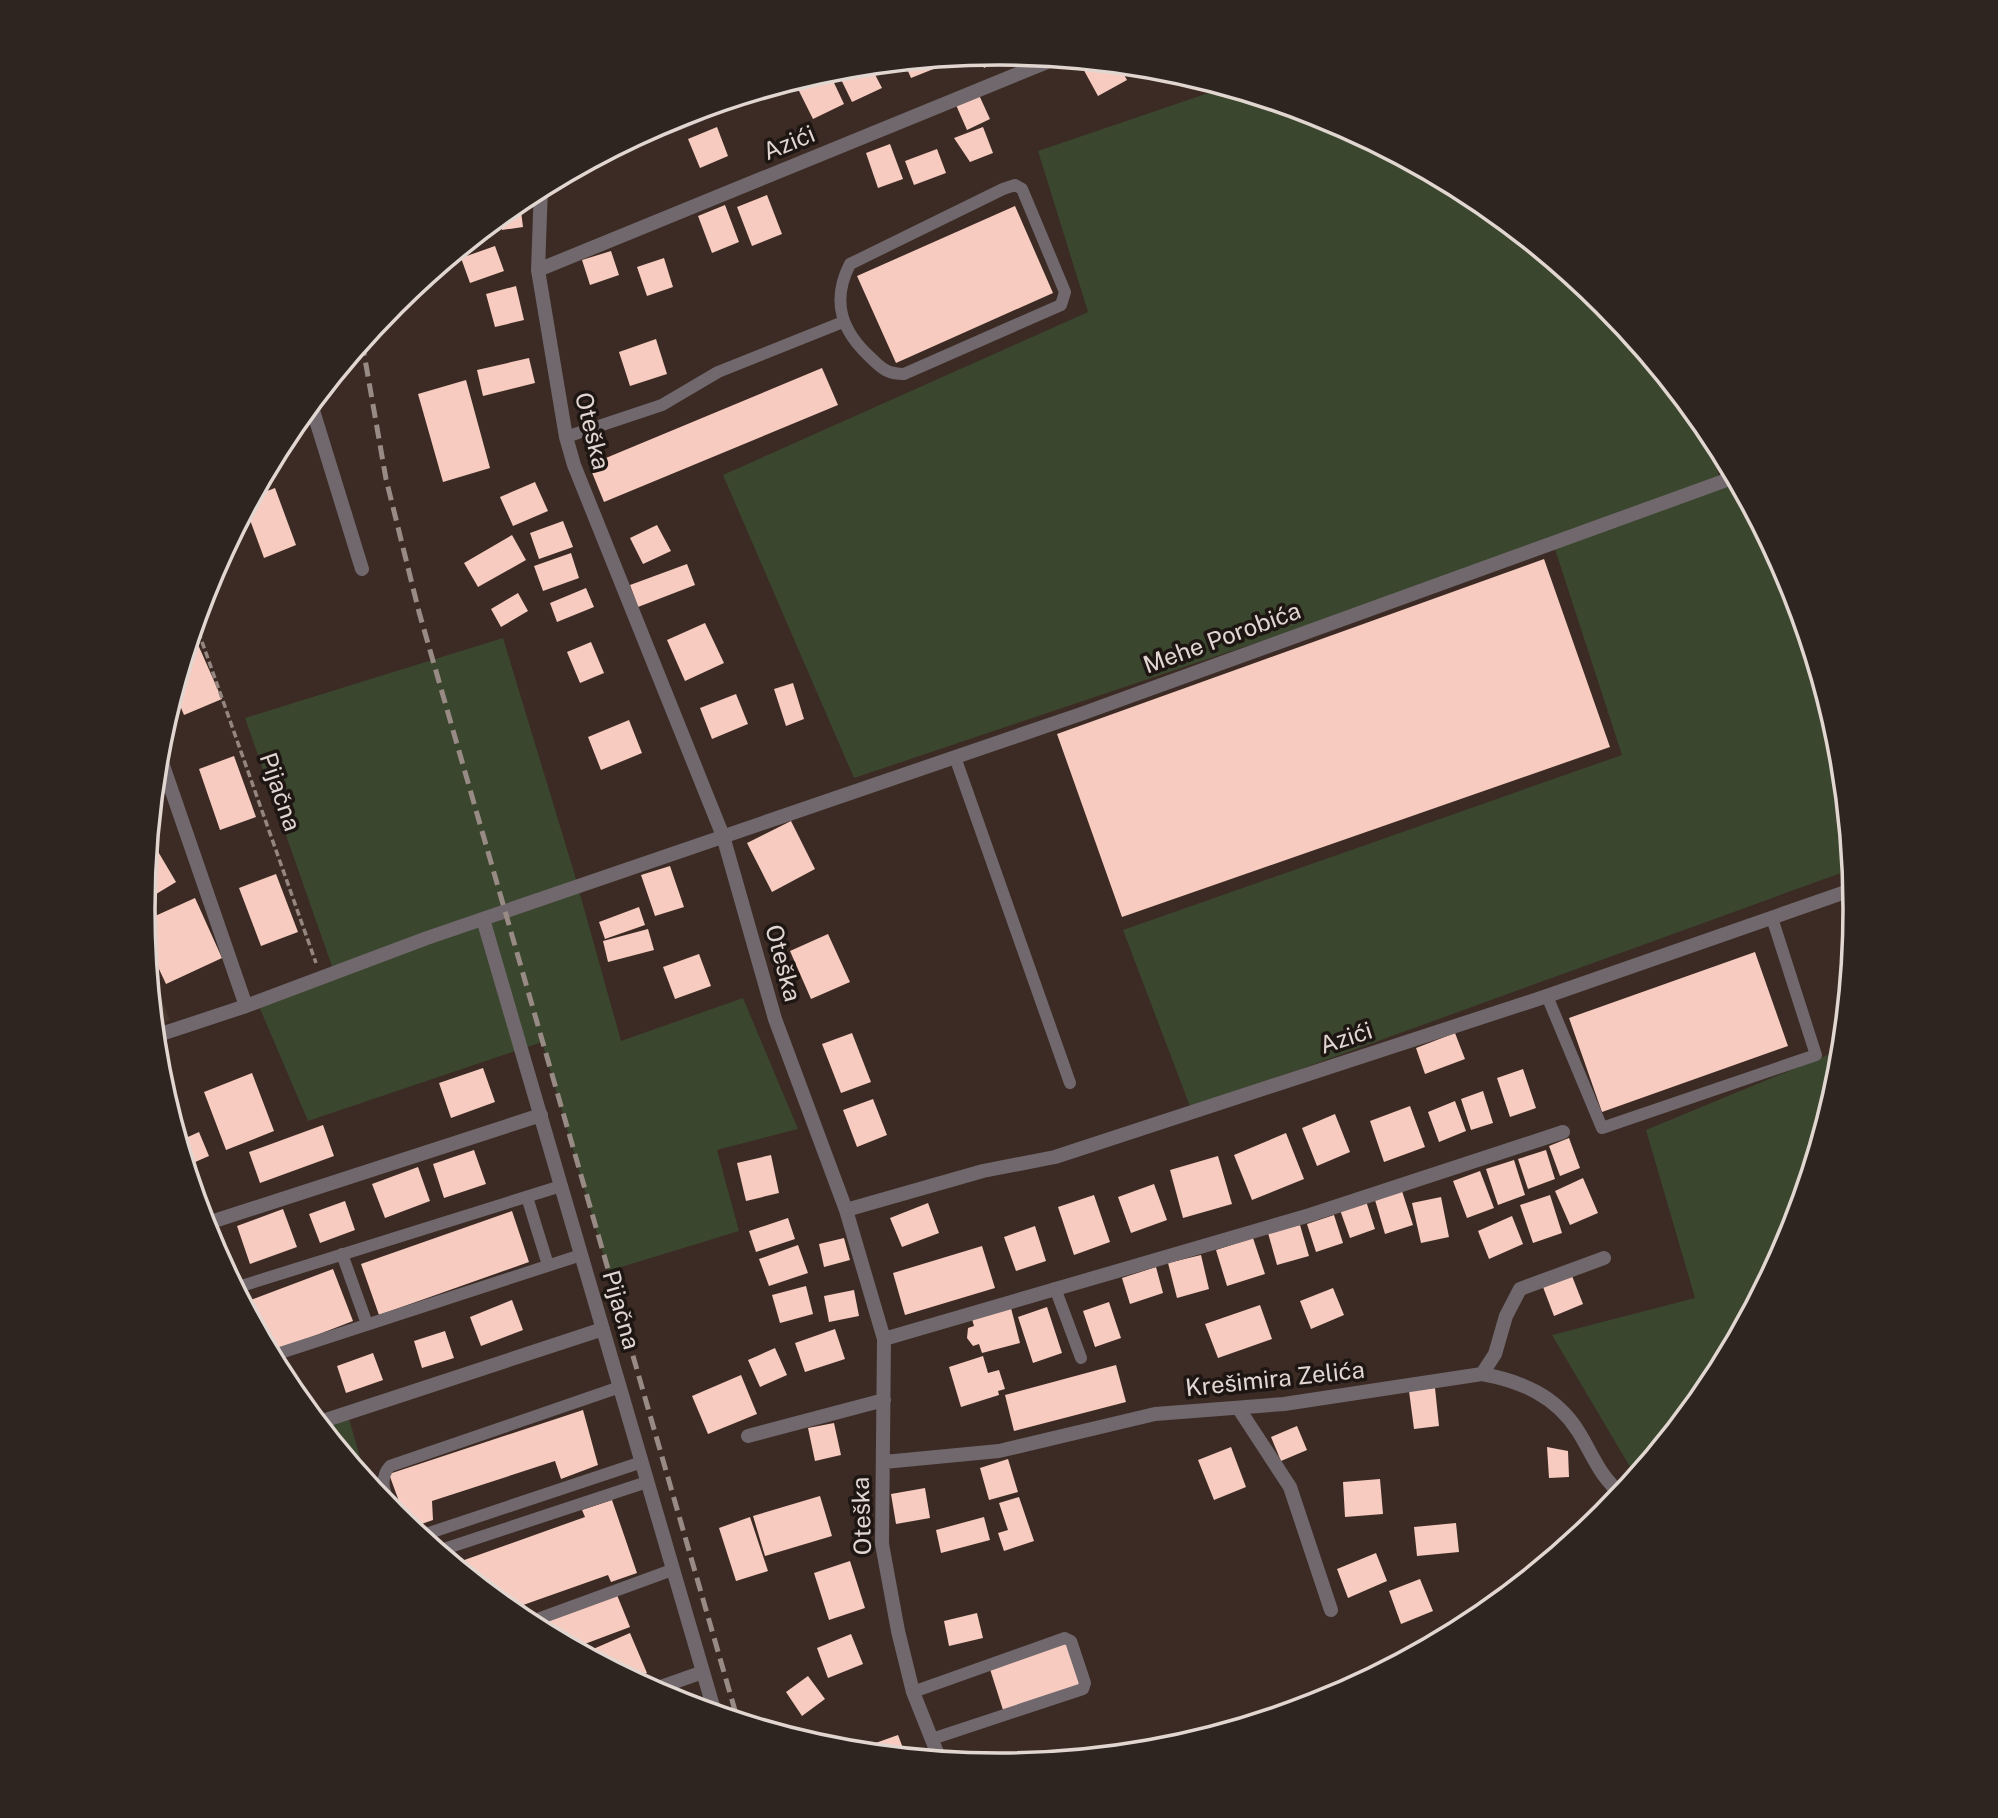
<svg xmlns="http://www.w3.org/2000/svg" width="1998" height="1818" viewBox="0 0 1998 1818" font-family="'Public Sans',sans-serif">
<style>
.commercial{fill:#47362c}
.green{fill:#3a462d}
.building{fill:#f7cbbf}
.lines{fill:none;stroke-linecap:round;stroke-linejoin:round}
.path{stroke:#948680;stroke-width:3.5;stroke-dasharray:7 3.5;stroke-linecap:butt}
.lane{stroke:#70686d;stroke-width:12}
.street{stroke:#70686d;stroke-width:14}
.rail{stroke:#988a84;stroke-width:5;stroke-dasharray:14 7;stroke-linecap:butt}
.labels{text-anchor:middle;stroke-width:7;stroke-linejoin:round;paint-order:stroke}
.street-label{font-size:24px;fill:#e2d6d1;stroke:#1e1612}
.rim{fill:none;stroke:#e2d6d1;stroke-width:3.5}
</style>
<rect width="100%" height="100%" fill="#3c2b24"/>
<!-- commercial -->
<path class="commercial" d="M 148,967 L 170,1020 L 154,1027 Z"/>
<!-- green -->
<path class="green" d="M 1226,87 L 1327,118 L 1475,197 L 1605,304 L 1708,429 L 1720,481 L 1735,478 L 1790,582 L 1839,742 L 1852,869 L 1191,1109 L 1123,930 L 1622,755 L 1553,543 L 854,778 L 723,475 L 1088,312 L 1038,151 Z
M 503,638 L 573,869 L 621,1041 L 743,998 L 798,1129 L 717,1150 L 739,1231 L 608,1271 L 542,1042 L 308,1121 L 255,997 L 335,975 L 245,718 Z
M 1842,1049 L 1839,1076 L 1790,1237 L 1711,1385 L 1636,1477 L 1552,1335 L 1695,1298 L 1646,1130 Z
M 349,1419 L 368,1484 L 323,1429 Z"/>
<!-- building -->
<path class="building" d="M 999,53 L 1009,55 L 984,68 L 977,55 Z
M 932,59 L 936,68 L 911,78 L 904,62 Z
M 1088,61 L 1118,64 L 1127,80 L 1098,96 L 1081,65 Z
M 870,65 L 882,88 L 852,102 L 836,69 Z
M 828,70 L 844,104 L 813,119 L 795,83 Z
M 979,95 L 990,119 L 967,130 L 956,105 Z
M 717,127 L 728,156 L 700,168 L 688,139 Z
M 983,127 L 993,153 L 970,162 L 954,138 Z
M 890,144 L 903,179 L 878,188 L 866,153 Z
M 937,149 L 946,173 L 914,185 L 905,161 Z
M 767,195 L 782,234 L 752,246 L 737,207 Z
M 515,203 L 520,203 L 523,227 L 502,230 L 500,216 Z
M 725,205 L 739,242 L 712,253 L 698,216 Z
M 1015,206 L 1053,293 L 896,363 L 857,276 Z
M 495,246 L 504,271 L 470,283 L 461,258 Z
M 611,251 L 619,275 L 590,285 L 582,260 Z
M 664,258 L 673,287 L 647,296 L 637,267 Z
M 516,286 L 524,320 L 495,327 L 486,294 Z
M 656,339 L 667,374 L 630,386 L 619,352 Z
M 529,358 L 535,383 L 483,396 L 477,370 Z
M 822,368 L 838,405 L 604,502 L 589,465 Z
M 466,380 L 490,468 L 443,482 L 418,394 Z
M 535,482 L 548,511 L 513,526 L 500,497 Z
M 275,488 L 296,545 L 264,558 L 246,509 L 254,496 Z
M 563,521 L 573,547 L 539,559 L 530,533 Z
M 657,525 L 671,551 L 643,564 L 630,538 Z
M 512,535 L 526,560 L 478,587 L 464,563 Z
M 571,553 L 579,578 L 543,591 L 534,566 Z
M 1544,559 L 1610,747 L 1122,917 L 1057,734 Z
M 687,564 L 695,585 L 638,607 L 630,585 Z
M 586,588 L 594,607 L 557,622 L 550,603 Z
M 518,593 L 528,611 L 501,627 L 491,609 Z
M 705,623 L 724,663 L 685,681 L 667,640 Z
M 196,640 L 222,699 L 184,715 L 174,691 L 189,643 Z
M 591,642 L 604,673 L 580,683 L 567,652 Z
M 793,683 L 804,719 L 786,726 L 774,689 Z
M 736,694 L 748,724 L 712,739 L 700,708 Z
M 629,720 L 642,753 L 601,770 L 588,737 Z
M 234,756 L 256,817 L 220,830 L 199,769 Z
M 791,821 L 815,869 L 772,892 L 747,843 Z
M 153,843 L 176,882 L 143,902 L 149,846 Z
M 670,866 L 684,907 L 655,916 L 641,875 Z
M 276,874 L 298,932 L 261,946 L 239,888 Z
M 195,898 L 222,958 L 166,984 L 145,939 L 144,921 Z
M 639,907 L 645,925 L 605,939 L 599,922 Z
M 648,929 L 654,950 L 608,962 L 603,941 Z
M 828,934 L 850,982 L 811,999 L 790,951 Z
M 1755,952 L 1788,1046 L 1602,1112 L 1569,1018 Z
M 699,954 L 711,986 L 675,999 L 663,967 Z
M 852,1033 L 871,1082 L 841,1093 L 822,1044 Z
M 1455,1033 L 1465,1059 L 1425,1074 L 1416,1048 Z
M 483,1068 L 495,1102 L 451,1118 L 439,1083 Z
M 1523,1069 L 1536,1108 L 1510,1117 L 1497,1078 Z
M 161,1070 L 168,1092 L 164,1093 L 159,1076 L 158,1071 Z
M 252,1073 L 274,1131 L 226,1150 L 204,1092 Z
M 1483,1091 L 1493,1123 L 1471,1130 L 1461,1099 Z
M 873,1099 L 887,1135 L 857,1147 L 843,1110 Z
M 1455,1101 L 1466,1131 L 1439,1142 L 1428,1112 Z
M 171,1106 L 181,1133 L 177,1134 L 168,1107 Z
M 1410,1106 L 1425,1147 L 1384,1162 L 1370,1121 Z
M 1335,1114 L 1350,1152 L 1317,1166 L 1302,1128 Z
M 323,1125 L 334,1156 L 260,1183 L 249,1152 Z
M 199,1132 L 209,1156 L 186,1166 L 179,1141 Z
M 1286,1133 L 1304,1179 L 1252,1200 L 1234,1155 Z
M 1569,1138 L 1580,1168 L 1560,1176 L 1549,1146 Z
M 474,1150 L 486,1184 L 444,1198 L 433,1164 Z
M 1546,1150 L 1555,1179 L 1528,1189 L 1518,1159 Z
M 771,1155 L 779,1193 L 746,1201 L 737,1163 Z
M 1218,1156 L 1232,1204 L 1183,1218 L 1170,1170 Z
M 1514,1160 L 1525,1195 L 1498,1205 L 1486,1169 Z
M 418,1167 L 430,1201 L 385,1218 L 372,1184 Z
M 1480,1171 L 1494,1208 L 1467,1218 L 1453,1181 Z
M 1583,1178 L 1598,1213 L 1570,1225 L 1555,1191 Z
M 1154,1184 L 1167,1220 L 1131,1233 L 1118,1197 Z
M 1402,1191 L 1413,1225 L 1385,1234 L 1375,1200 Z
M 1094,1195 L 1110,1242 L 1074,1255 L 1058,1207 Z
M 1550,1195 L 1562,1233 L 1533,1243 L 1520,1205 Z
M 197,1196 L 204,1213 L 201,1214 L 196,1197 Z
M 1441,1197 L 1449,1237 L 1421,1243 L 1412,1203 Z
M 345,1201 L 355,1230 L 320,1243 L 309,1214 Z
M 1366,1201 L 1375,1229 L 1350,1238 L 1340,1210 Z
M 928,1203 L 939,1233 L 902,1247 L 890,1218 Z
M 283,1209 L 297,1247 L 250,1264 L 237,1226 Z
M 512,1211 L 529,1262 L 379,1315 L 361,1264 Z
M 1334,1215 L 1343,1243 L 1316,1252 L 1307,1224 Z
M 1512,1216 L 1523,1244 L 1489,1259 L 1478,1231 Z
M 788,1218 L 795,1239 L 756,1252 L 749,1231 Z
M 1300,1225 L 1309,1256 L 1277,1265 L 1268,1233 Z
M 1035,1226 L 1046,1261 L 1016,1271 L 1004,1237 Z
M 844,1238 L 850,1260 L 824,1267 L 819,1244 Z
M 1253,1238 L 1265,1274 L 1227,1286 L 1216,1250 Z
M 798,1245 L 808,1273 L 769,1286 L 759,1259 Z
M 982,1246 L 995,1288 L 905,1315 L 893,1273 Z
M 1201,1255 L 1209,1289 L 1177,1298 L 1168,1263 Z
M 1156,1267 L 1163,1293 L 1130,1304 L 1122,1278 Z
M 333,1269 L 353,1321 L 270,1353 L 248,1301 Z
M 1572,1276 L 1583,1304 L 1554,1316 L 1543,1287 Z
M 806,1286 L 813,1314 L 780,1323 L 772,1295 Z
M 1333,1288 L 1344,1315 L 1311,1329 L 1300,1301 Z
M 854,1290 L 859,1316 L 829,1322 L 824,1296 Z
M 512,1300 L 523,1330 L 481,1346 L 470,1317 Z
M 1109,1302 L 1121,1338 L 1095,1347 L 1083,1311 Z
M 1260,1305 L 1272,1339 L 1218,1358 L 1205,1324 Z
M 1047,1307 L 1062,1353 L 1033,1363 L 1018,1317 Z
M 1011,1308 L 1020,1343 L 982,1353 L 979,1344 L 973,1346 L 967,1338 L 968,1328 L 974,1326 L 972,1319 Z
M 835,1329 L 845,1359 L 805,1372 L 795,1343 Z
M 445,1331 L 454,1358 L 422,1368 L 414,1341 Z
M 775,1348 L 787,1375 L 760,1387 L 748,1360 Z
M 373,1353 L 383,1380 L 346,1393 L 337,1366 Z
M 983,1356 L 988,1373 L 999,1370 L 1005,1389 L 998,1391 L 999,1395 L 961,1407 L 949,1367 Z
M 1116,1365 L 1126,1402 L 1014,1431 L 1005,1395 Z
M 741,1375 L 757,1414 L 708,1434 L 692,1396 Z
M 300,1383 L 312,1415 L 289,1387 Z
M 1435,1388 L 1439,1426 L 1414,1429 L 1409,1391 Z
M 583,1410 L 598,1465 L 561,1479 L 555,1461 L 432,1501 L 433,1520 L 410,1528 L 408,1526 L 389,1474 Z
M 834,1423 L 841,1455 L 815,1461 L 808,1428 Z
M 1297,1426 L 1307,1450 L 1281,1461 L 1271,1437 Z
M 1231,1447 L 1246,1487 L 1214,1500 L 1198,1460 Z
M 1547,1447 L 1568,1451 L 1569,1477 L 1549,1478 Z
M 1008,1459 L 1018,1492 L 989,1500 L 980,1468 Z
M 1380,1479 L 1383,1514 L 1345,1517 L 1343,1482 Z
M 925,1488 L 930,1518 L 896,1524 L 891,1494 Z
M 820,1496 L 832,1536 L 765,1556 L 753,1516 Z
M 1019,1497 L 1034,1541 L 1004,1551 L 998,1533 L 1008,1530 L 999,1503 Z
M 612,1500 L 637,1573 L 611,1582 L 608,1575 L 509,1610 L 453,1564 L 585,1517 L 582,1510 Z
M 750,1517 L 768,1571 L 736,1581 L 719,1528 Z
M 984,1517 L 990,1540 L 941,1553 L 936,1530 Z
M 1456,1523 L 1459,1552 L 1417,1556 L 1414,1527 Z
M 1376,1553 L 1387,1581 L 1348,1598 L 1337,1569 Z
M 850,1561 L 865,1608 L 829,1620 L 814,1573 Z
M 1420,1579 L 1433,1611 L 1401,1624 L 1389,1591 Z
M 617,1595 L 630,1627 L 574,1648 L 533,1626 Z
M 977,1613 L 983,1638 L 949,1646 L 944,1621 Z
M 630,1633 L 647,1673 L 632,1679 L 584,1653 Z
M 851,1634 L 863,1664 L 828,1678 L 817,1648 Z
M 1066,1642 L 1080,1685 L 1003,1710 L 989,1666 Z
M 808,1676 L 825,1699 L 802,1716 L 786,1692 Z
M 898,1735 L 906,1756 L 870,1753 L 867,1746 Z
M 822,1737 L 830,1748 L 813,1743 Z"/>
<g class="lines">
<!-- path -->
<path class="path" d="M 195,622 L 316,963"/>
<!-- lane -->
<path class="lane" d="M 1015,185 L 1022,189 L 1065,292 L 1061,305 L 904,374 C 888,374 882,369 871,358 C 841,331 831,301 850,264 L 1003,189 Z
M 566,437 L 662,405 L 718,372 L 843,322
M 955,757 L 1070,1083
M 1547,996 L 1602,1128 L 1816,1055 L 1772,918
M 527,1197 L 548,1265
M 342,1254 L 367,1324
M 235,1288 L 561,1186
M 1055,1288 L 1081,1358
M 271,1356 L 581,1255
M 395,1516 C 388,1500 376,1481 390,1466 L 620,1387
M 420,1536 L 642,1462
M 438,1551 L 647,1482
M 527,1623 L 672,1570
M 913,1692 L 1065,1638 L 1071,1641 L 1085,1683 L 1083,1689 L 932,1739"/>
<!-- street -->
<path class="street" d="M 607,152 L 753,93
M 541,187 L 538,270 L 566,437 L 574,465 L 723,836 L 775,1019 L 846,1210 L 884,1339 L 882,1544 L 898,1631 L 913,1692 L 940,1760
M 538,270 L 1057,58
M 311,404 L 362,569
M 158,751 L 246,1006
M 483,919 L 715,1713
M 155,1036 L 246,1006 L 427,938 L 1081,714 L 1735,477
M 846,1210 L 983,1171 L 1055,1157 L 1547,996 L 1854,889
M 214,1221 L 541,1115
M 884,1339 L 1310,1215 L 1563,1132
M 1482,1374 L 1495,1354 L 1506,1316 L 1520,1289 L 1604,1258
M 1239,1409 L 1290,1487 L 1331,1610
M 323,1421 L 603,1329
M 748,1436 L 884,1400
M 884,1462 L 999,1451 L 1155,1414 L 1284,1404 L 1482,1374 C 1521,1381 1556,1396 1578,1431 C 1592,1453 1600,1478 1622,1494
M 652,1690 L 703,1672"/>
<!-- rail -->
<path class="rail" d="M 362,342 L 386,479 L 419,612 L 738,1721"/>
</g>
<g class="labels">
<!-- street labels -->
<g class="street-label">
<text transform="translate(789 143) rotate(-22)" y="8">Azići</text>
<text transform="translate(592 431) rotate(76)" y="8">Oteška</text>
<text transform="translate(1222 638) rotate(-20)" y="8">Mehe Porobića</text>
<text transform="translate(280 792) rotate(71)" y="8">Pijačna</text>
<text transform="translate(783 963) rotate(75)" y="8">Oteška</text>
<text transform="translate(1346 1038) rotate(-18)" y="8">Azići</text>
<text transform="translate(621 1310) rotate(74)" y="8">Pijačna</text>
<text transform="translate(1275 1379) rotate(-6)" y="8">Krešimira Zelića</text>
<text transform="translate(862 1516) rotate(-92)" y="8">Oteška</text>
</g>
</g>
<!-- crop -->
<path d="M0 0H1998V1818H0ZM155 909a844 844 0 1 1 1688 0a844 844 0 1 1-1688 0Z" fill="#2e2521" fill-rule="evenodd"/>
<path class="rim" d="M155 909a844 844 0 1 1 1688 0a844 844 0 1 1-1688 0Z"/>
</svg>
